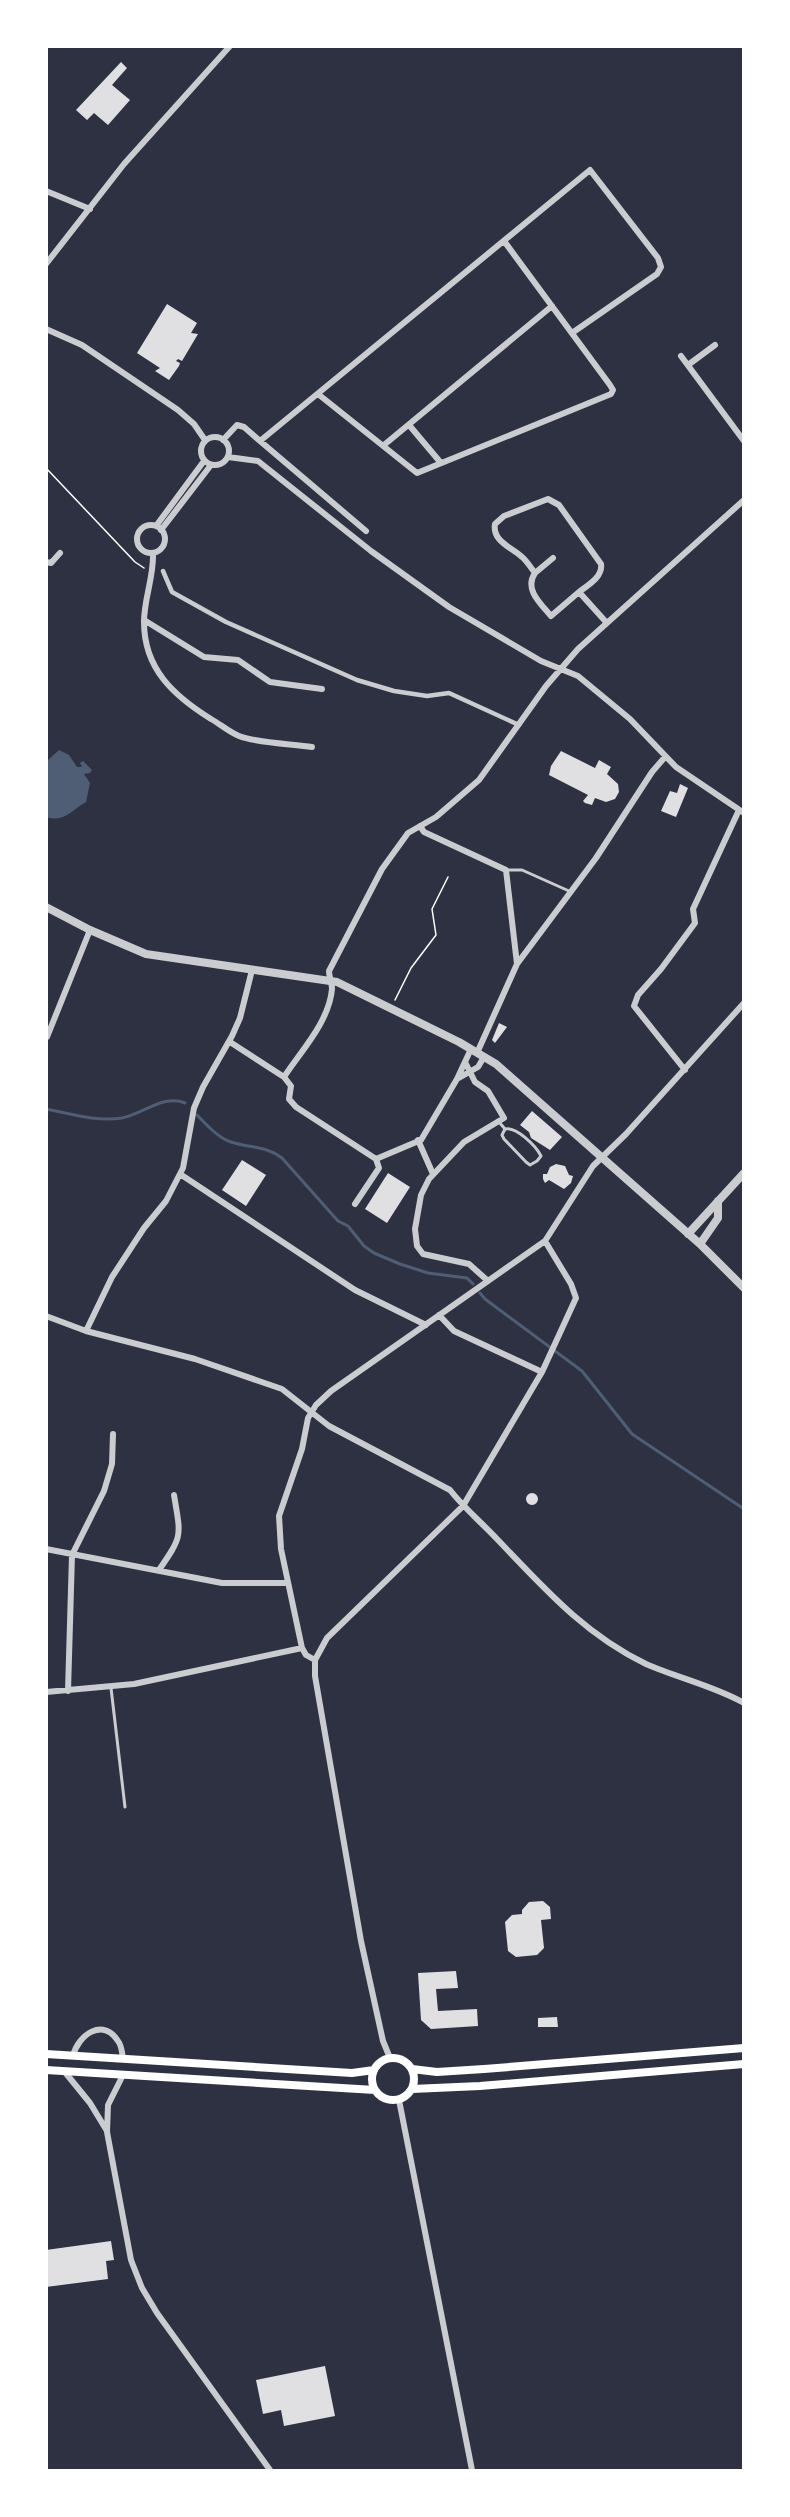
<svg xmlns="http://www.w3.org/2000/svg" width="790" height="2517" viewBox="0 0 790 2517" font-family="'Titillium Web',sans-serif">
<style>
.water{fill:#4f5d75}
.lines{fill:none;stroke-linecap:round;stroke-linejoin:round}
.stream{stroke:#4f5d75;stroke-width:3}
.building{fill:#e0e0e3}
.path{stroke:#fff;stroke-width:1.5}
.service{stroke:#caccd0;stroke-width:3}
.pedestrian{stroke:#caccd0;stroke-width:4.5}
.minor{stroke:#caccd0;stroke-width:6}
.tertiary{stroke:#caccd0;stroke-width:8}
.secondary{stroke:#fff;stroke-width:8}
</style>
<rect width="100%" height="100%" fill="#2d3142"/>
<!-- water -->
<path class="water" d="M 59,750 L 69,755 L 77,767 L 82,767 L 80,763 L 83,761 L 92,770 L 90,773 L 84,774 L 90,783 L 86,802 C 72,810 64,823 47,817 L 48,760 Z"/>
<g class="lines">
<!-- stream -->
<path class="stream" d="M 46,1109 C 71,1114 97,1122 122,1118 C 143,1114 164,1094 185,1103
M 197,1115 C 207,1125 217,1137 231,1142 C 249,1148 267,1146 282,1158 L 338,1221 L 348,1226 L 364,1246 L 374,1253 L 400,1264 L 428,1273 L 467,1278 L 473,1284
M 480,1293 L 485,1299 L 582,1371 L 632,1434 L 744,1509"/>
</g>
<!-- building -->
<path class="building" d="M 121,62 L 127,68 L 112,85 L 130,100 L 108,125 L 94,113 L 87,120 L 76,110 Z
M 167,304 L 197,323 L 191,333 L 198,334 L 182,361 L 178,359 L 176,361 L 180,363 L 179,366 L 169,380 L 155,371 L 160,368 L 137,353 Z
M 561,751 L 595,768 L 599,760 L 611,767 L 607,774 L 618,784 L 619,792 L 615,799 L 606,802 L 595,798 L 592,805 L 585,803 L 583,801 L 588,795 L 549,775 L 551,766 Z
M 680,784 L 688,788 L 676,817 L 661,811 L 670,791 L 677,793 Z
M 499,1023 L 507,1027 L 495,1043 L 492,1040 Z
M 532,1111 L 562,1137 L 550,1150 L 531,1138 L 529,1132 L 520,1125 Z
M 242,1160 L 266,1175 L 246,1206 L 222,1190 Z
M 556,1164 L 565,1166 L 569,1175 L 573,1176 L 571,1183 L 564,1189 L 549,1180 L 545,1183 L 543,1179 L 543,1174 L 547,1174 L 550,1167 Z
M 388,1173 L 410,1187 L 387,1223 L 365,1209 Z
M526 1499a6 6 0 1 1 12 0a6 6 0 1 1-12 0Z
M 543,1901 L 550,1907 L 551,1919 L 541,1920 L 544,1948 L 537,1955 L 516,1957 L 508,1951 L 505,1922 L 512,1915 L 522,1914 L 522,1910 L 529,1902 Z
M 456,1971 L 458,1988 L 436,1989 L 438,2011 L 477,2009 L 478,2026 L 431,2029 L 421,2020 L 418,1973 Z
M 557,2017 L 558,2027 L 538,2027 L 538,2018 Z
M 111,2241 L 114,2260 L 106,2261 L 108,2279 L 46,2287 L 46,2250 Z
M 325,2366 L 335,2416 L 284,2426 L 281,2410 L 263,2414 L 256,2380 Z"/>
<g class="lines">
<!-- path -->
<path class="path" d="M 46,468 L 135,562 L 144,568
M 395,1000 L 411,968 L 436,935 L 432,909 L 448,877"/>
<!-- service -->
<path class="service" d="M 506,870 L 522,870 L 569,891
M 499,1122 L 505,1129 C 516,1126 536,1146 541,1156 L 537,1161 L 530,1165 L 526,1162 L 504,1139 L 502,1135 L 505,1129
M 111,1688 L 125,1807"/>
<!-- pedestrian -->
<path class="pedestrian" d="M 163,571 L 172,592 L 226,622 L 357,680 L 394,691 L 427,696 L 449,693 L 519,725"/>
<!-- minor -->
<path class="minor" d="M 46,191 L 90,209
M 46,264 L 124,164 L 230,46
M 46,329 L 82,345 L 178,410 L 194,424 L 205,440
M 681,356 L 744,441
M 688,365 L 715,345
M 318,394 L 417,473 L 611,394 L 613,390 L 610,385 L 504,241
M 409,425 L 441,463
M201 451a14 14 0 1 1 28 0a14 14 0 1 1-28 0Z
M 223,440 L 237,425 L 244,427 L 260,441 L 590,170 L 658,258 L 661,267 L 657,274 L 572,333
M 260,441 L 366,531
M 384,445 L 552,306
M 228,457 L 258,461 L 371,551 L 449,607 L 541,661 L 578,676 L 630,719 L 676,767 L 744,813
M137 539a14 14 0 1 1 28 0a14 14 0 1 1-28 0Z
M 156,526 L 204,461
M 161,530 L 211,465
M 153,553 C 154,577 144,598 144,622 C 144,669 174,696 211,719 C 220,724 229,732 239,736 C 256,743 293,744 312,747
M 46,562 L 51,563 L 60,553
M 535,573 L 553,558
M 579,592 C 588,585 603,577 601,564 L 559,505 L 548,499 L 504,516 L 495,524 C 492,541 511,547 522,557 C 527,561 531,568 535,573 C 524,589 540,603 551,616 L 579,592 L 606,622
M 144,620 L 204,657 L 238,660 L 270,682 L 322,689
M 420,826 L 424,832 L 506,870 L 517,964
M 47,1037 L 90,930
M 230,1042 L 284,1077 L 291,1086 L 289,1099 L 296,1107 L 376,1159
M 477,1053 L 517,964 L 596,858 L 652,772 L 665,757
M 465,1062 L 475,1082 L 488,1091 L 504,1118 L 464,1142 L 429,1179 L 421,1195 L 415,1229 L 417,1246 L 423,1254 L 469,1264 L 488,1281
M 685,1070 L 634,1006 L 638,995 L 661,969 L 695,923 L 693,909 L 739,810
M 284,1077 C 301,1051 329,1022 332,989 C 332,983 329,977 329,971 L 382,869 L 408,833 L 436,817 L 479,780 L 546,686 L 578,649 L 744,500
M 457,1079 L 478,1067 L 484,1057
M 418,1140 L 433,1174
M 376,1159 L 421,1140 L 457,1079 L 471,1049
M 180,1174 L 355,1290 L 426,1325
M 355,1204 L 379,1168 L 376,1159
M 439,1315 L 454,1331 L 542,1372
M 46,1316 L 86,1331 L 195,1359 L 282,1389 L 329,1426 L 450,1490 C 464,1508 481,1522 497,1539 C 544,1588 584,1634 646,1664 C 678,1678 714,1686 744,1703
M 86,1331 L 112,1277 L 144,1228 L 166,1201 L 183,1168 L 194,1108 L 203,1087 L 232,1036 L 240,1018 L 252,970
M 46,1549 L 222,1583 L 287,1583
M 159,1570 C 183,1535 181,1537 174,1495
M 315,1660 L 306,1655 L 302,1648 L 281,1549 L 279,1516 L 302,1449 L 308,1418 L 316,1405 L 331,1391 L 545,1241 L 593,1166 L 626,1134 L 744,1003
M 68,1691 L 72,1555 L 104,1491 L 112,1464 L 113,1434
M 46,1692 L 134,1684 L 302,1648
M 73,2056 C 78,2035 103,2017 118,2041 C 122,2046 122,2053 123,2059
M 390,2058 L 383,2041 L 361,1941 L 315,1676 L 315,1660 L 327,1638 L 463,1506 L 542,1372 L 576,1298 L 571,1284 L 545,1241
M 64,2071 L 90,2103 L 107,2131
M 123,2075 L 108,2105 L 107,2132 L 131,2260 L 142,2288 L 157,2313 L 270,2470
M 399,2100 L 472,2470"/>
<!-- tertiary -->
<path class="tertiary" d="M 46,907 L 90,930 L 146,954 L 337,982 L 459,1042 L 496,1064 L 700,1244 L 744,1288
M 688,1234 L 744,1173
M 700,1244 L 718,1218 L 718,1201"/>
<!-- secondary -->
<path class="secondary" d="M 46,2054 L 352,2073 L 374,2070
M372 2079a21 21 0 1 1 42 0a21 21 0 1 1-42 0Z
M 412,2069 L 437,2072 L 484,2069 L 744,2048
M 46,2070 L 375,2090
M 412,2089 L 480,2086 L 744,2064"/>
</g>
<!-- border -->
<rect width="790" height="2517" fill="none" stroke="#ffffff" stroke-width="96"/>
</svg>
